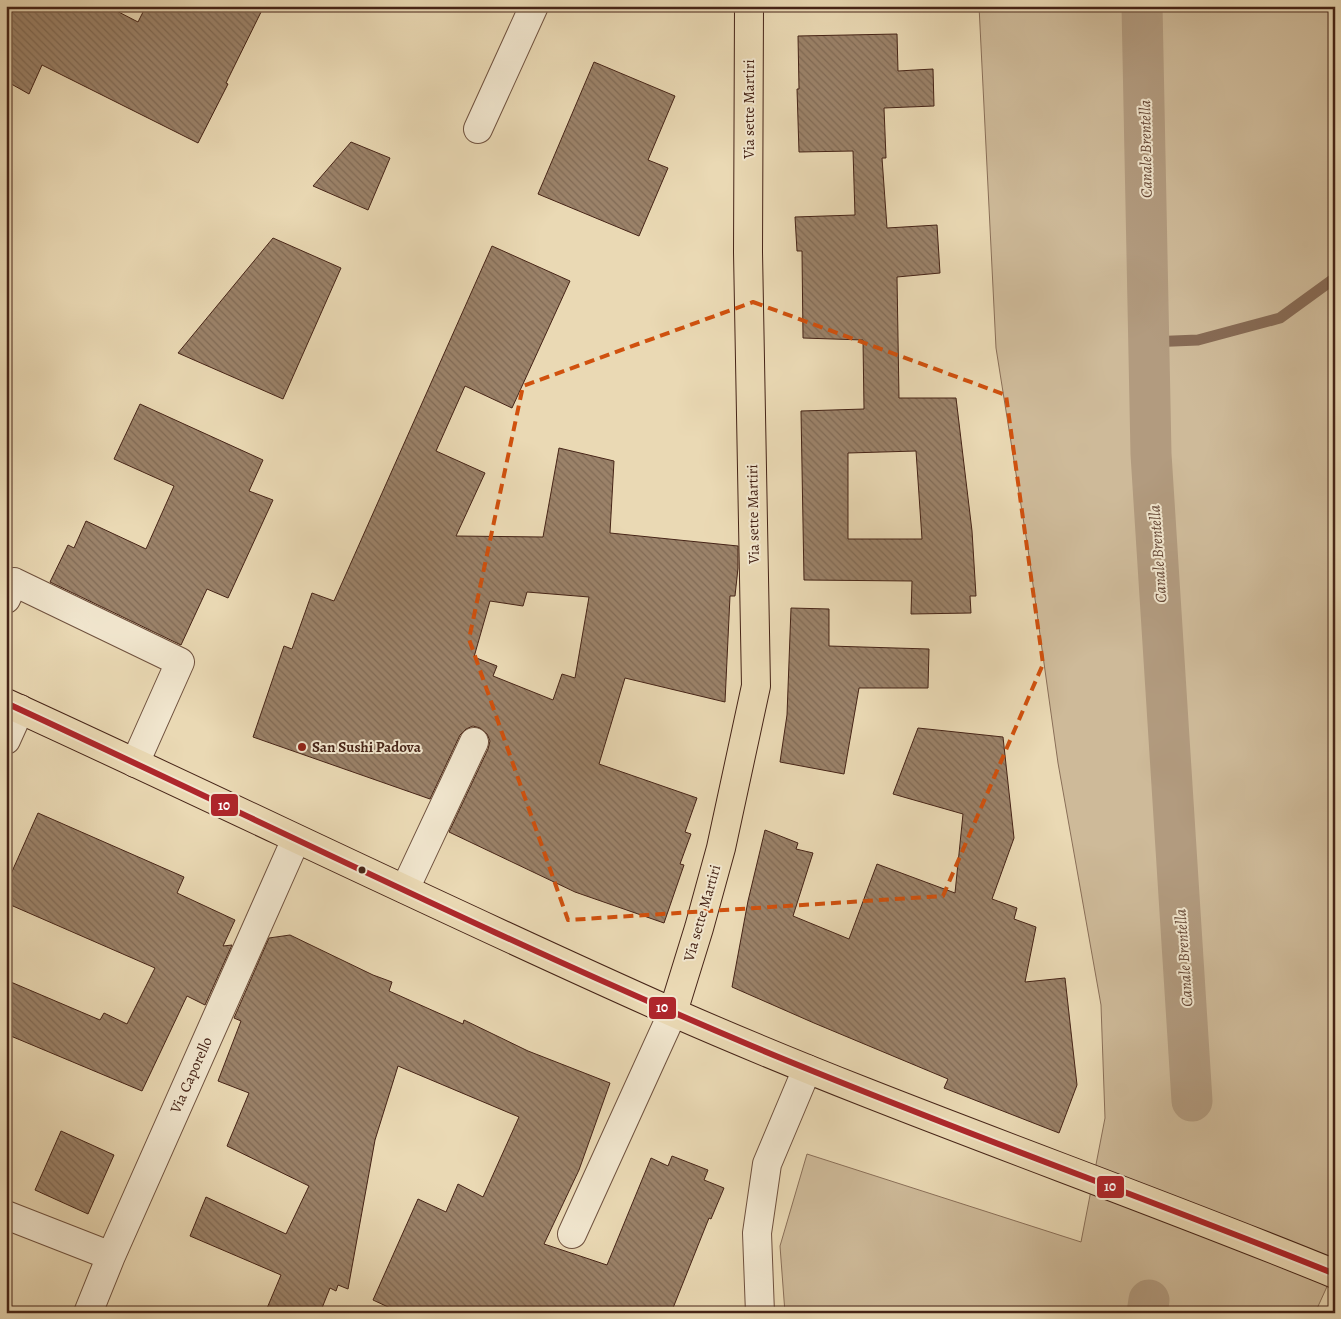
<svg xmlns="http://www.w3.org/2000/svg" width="1341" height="1319" viewBox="0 0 1341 1319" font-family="Alegreya,serif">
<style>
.green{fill:#ceba99;stroke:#8a6f58}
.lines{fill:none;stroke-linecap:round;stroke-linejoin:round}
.stream{stroke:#876b55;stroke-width:11}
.canal{stroke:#b29b7f;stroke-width:41}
.building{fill:url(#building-back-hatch);stroke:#462417;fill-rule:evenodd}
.minor-casing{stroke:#6f513e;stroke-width:30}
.major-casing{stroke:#462417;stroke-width:30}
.minor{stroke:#f1e6ce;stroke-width:28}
.major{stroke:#ead9b4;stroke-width:28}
.bus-1-casing{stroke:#f1e6ce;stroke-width:10}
.bus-1{stroke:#ae262b;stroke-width:6}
.marked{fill:none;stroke:#d0510e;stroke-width:4;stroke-dasharray:10 6;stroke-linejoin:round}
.poi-dot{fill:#8f2418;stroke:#f1e6ce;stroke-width:2}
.bus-dot{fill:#462417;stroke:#f1e6ce;stroke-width:2}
.labels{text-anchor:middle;stroke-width:4;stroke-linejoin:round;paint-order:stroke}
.street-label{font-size:15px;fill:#462417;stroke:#f1e6ce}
.poi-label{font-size:15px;font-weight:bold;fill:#462417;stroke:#f1e6ce;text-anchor:start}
.water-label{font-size:16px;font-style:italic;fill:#664836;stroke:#f1e6ce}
.line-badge{stroke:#f1e6ce;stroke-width:2}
.badge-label{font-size:14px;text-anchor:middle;font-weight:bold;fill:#fff}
</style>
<defs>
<pattern id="building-back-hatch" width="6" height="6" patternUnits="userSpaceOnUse" patternTransform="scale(1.25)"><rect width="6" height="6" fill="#9b8269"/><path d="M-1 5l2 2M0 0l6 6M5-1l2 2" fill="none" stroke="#806a55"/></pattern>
</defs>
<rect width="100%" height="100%" fill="#ead9b4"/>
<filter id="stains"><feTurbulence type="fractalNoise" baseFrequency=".004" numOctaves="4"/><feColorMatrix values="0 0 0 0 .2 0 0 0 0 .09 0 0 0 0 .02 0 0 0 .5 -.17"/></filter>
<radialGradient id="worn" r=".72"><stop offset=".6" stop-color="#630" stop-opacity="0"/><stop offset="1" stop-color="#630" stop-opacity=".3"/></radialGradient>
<!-- green -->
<path class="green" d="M 979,6 L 1335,6 L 1335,1269 L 1315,1313 L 785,1313 L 780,1246 L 807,1154 L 1081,1242 L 1105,1118 L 1101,1005 L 1058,763 L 1028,549 L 996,348 Z"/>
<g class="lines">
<!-- stream -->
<path class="stream" d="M 1149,342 L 1198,340 L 1280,318 L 1335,278"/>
<!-- canal -->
<path class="canal" d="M 1142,6 L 1151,454 L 1192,1101
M 1147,1313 L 1149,1300"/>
</g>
<!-- building -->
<path class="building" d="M 6,6 L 107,6 L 138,22 L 146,6 L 264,6 L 226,83 L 228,84 L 198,143 L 42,65 L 29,94 L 6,81 Z
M 897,34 L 898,71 L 933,69 L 934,106 L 884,108 L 886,158 L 882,158 L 887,228 L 937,225 L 940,273 L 897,277 L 899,398 L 956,398 L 972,531 L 976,596 L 970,596 L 971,613 L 911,614 L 912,581 L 804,580 L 801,411 L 864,409 L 863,340 L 803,338 L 802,251 L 797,251 L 795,217 L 855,215 L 853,151 L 799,152 L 797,89 L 799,89 L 798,36 ZM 916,451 L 922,539 L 848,539 L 848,453 Z
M 594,62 L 675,96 L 648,160 L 668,168 L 639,236 L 538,194 Z
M 351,142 L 390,158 L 368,210 L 313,186 Z
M 273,238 L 341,268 L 283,399 L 178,353 Z
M 492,246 L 570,281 L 512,408 L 465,386 L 436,451 L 485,473 L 456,536 L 543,537 L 559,448 L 614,461 L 610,533 L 738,546 L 738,568 L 735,596 L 730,596 L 725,702 L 625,678 L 599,764 L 697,798 L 685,832 L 691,834 L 680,864 L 684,865 L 664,923 L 575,892 L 449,832 L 488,749 L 490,741 L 487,734 L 480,728 L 473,726 L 466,729 L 460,735 L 430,799 L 253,737 L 284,646 L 292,649 L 312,593 L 334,601 ZM 527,592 L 589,597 L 575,678 L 562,674 L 553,700 L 493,676 L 497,666 L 474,657 L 490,601 L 523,606 Z
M 140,404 L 263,460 L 249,491 L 273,500 L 228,598 L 207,589 L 181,645 L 50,582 L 68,545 L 74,548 L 86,521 L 146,549 L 174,486 L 114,459 Z
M 791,608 L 829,609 L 829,646 L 929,649 L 928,688 L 859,688 L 844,774 L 780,762 L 787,715 Z
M 918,728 L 1003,737 L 1014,838 L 992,899 L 1017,908 L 1014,919 L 1036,927 L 1025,982 L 1065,978 L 1077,1085 L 1059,1133 L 944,1088 L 948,1079 L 814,1023 L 732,987 L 748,901 L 765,830 L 798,843 L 796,849 L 813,853 L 793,916 L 849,939 L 877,864 L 955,893 L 963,814 L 893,794 Z
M 38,813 L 184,877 L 177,893 L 235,920 L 223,946 L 232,945 L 205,1005 L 187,996 L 142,1091 L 6,1034 L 6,980 L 100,1020 L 104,1013 L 127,1024 L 155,968 L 6,903 L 6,885 Z
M 290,935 L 373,975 L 392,982 L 389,991 L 463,1024 L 464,1020 L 528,1051 L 610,1083 L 579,1170 L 544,1244 L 607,1265 L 651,1158 L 668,1166 L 672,1156 L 708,1170 L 704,1180 L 724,1188 L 711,1219 L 709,1218 L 671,1313 L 401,1313 L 373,1300 L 418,1199 L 446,1212 L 458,1184 L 483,1197 L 519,1117 L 398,1066 L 375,1140 L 348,1289 L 338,1285 L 336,1291 L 330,1288 L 320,1313 L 265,1313 L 281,1275 L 190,1236 L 206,1197 L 286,1234 L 309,1186 L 227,1146 L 249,1093 L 218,1081 L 241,1021 L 234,1018 L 269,938 Z
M 61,1131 L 114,1155 L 88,1214 L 35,1190 Z"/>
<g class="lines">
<defs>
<path id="minor" d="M 478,129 L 534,6
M 6,599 L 14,582 L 180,662 L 135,763
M 6,740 L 20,709
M 405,889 L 474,742
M 6,1215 L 111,1256
M 572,1234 L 673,1012
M 88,1313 L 111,1256 L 296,839
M 760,1313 L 757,1233 L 767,1164 L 807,1069"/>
<path id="major" d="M 6,703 C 229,805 449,913 672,1012 C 890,1108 1115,1184 1335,1274
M 673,1012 L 699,928 L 721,848 L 756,686 L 748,252 L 749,6"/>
</defs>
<!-- minor casing -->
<use href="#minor" class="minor-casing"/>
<!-- major casing -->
<use href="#major" class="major-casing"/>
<!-- minor -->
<use href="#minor" class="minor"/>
<!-- major -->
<use href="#major" class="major"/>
<defs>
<path id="bus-1" d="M 6,703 C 255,818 500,940 752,1046 C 945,1127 1141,1196 1335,1274"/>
</defs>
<!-- bus-1 casing -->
<use href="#bus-1" class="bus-1-casing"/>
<!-- bus-1 -->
<use href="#bus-1" class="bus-1"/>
</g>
<!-- marked area -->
<path class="marked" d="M 753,302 L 1006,395 L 1043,664 L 943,896 L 568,920 L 469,639 L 523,386 Z"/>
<!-- markers -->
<circle class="poi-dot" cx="302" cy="747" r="5"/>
<circle class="bus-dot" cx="362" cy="870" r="4.5"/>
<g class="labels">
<!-- street labels -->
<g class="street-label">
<text transform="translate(749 109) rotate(-90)" y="5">Via sette Martiri</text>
<text transform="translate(753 514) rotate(-91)" y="5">Via sette Martiri</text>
<text transform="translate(702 913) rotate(-74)" y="5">Via sette Martiri</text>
<text transform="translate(191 1075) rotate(-66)" y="5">Via Caporello</text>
</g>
<!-- poi labels -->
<g class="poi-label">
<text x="312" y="752">San Sushi Padova</text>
</g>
<!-- water labels -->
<g class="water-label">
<text transform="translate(1145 149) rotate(-91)" y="6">Canale Brentella</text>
<text transform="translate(1157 554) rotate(-94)" y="6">Canale Brentella</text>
<text transform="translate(1183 958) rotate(-94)" y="6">Canale Brentella</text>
</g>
</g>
<g class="line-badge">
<rect x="210" y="793" width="29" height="24" rx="5" fill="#ae262b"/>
<rect x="648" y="996" width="29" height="24" rx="5" fill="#ae262b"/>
<rect x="1096" y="1175" width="29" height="24" rx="5" fill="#ae262b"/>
</g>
<g class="badge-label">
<text x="224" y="810">10</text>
<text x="662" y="1012">10</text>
<text x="1110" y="1191">10</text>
</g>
<!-- margin -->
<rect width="1341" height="1319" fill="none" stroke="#ead9b4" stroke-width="25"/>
<rect x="8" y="8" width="1326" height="1304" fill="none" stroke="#462417" stroke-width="2.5"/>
<rect x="12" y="12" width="1316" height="1294" fill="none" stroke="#462417"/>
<rect width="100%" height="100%" filter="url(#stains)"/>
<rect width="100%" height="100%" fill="url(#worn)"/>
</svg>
